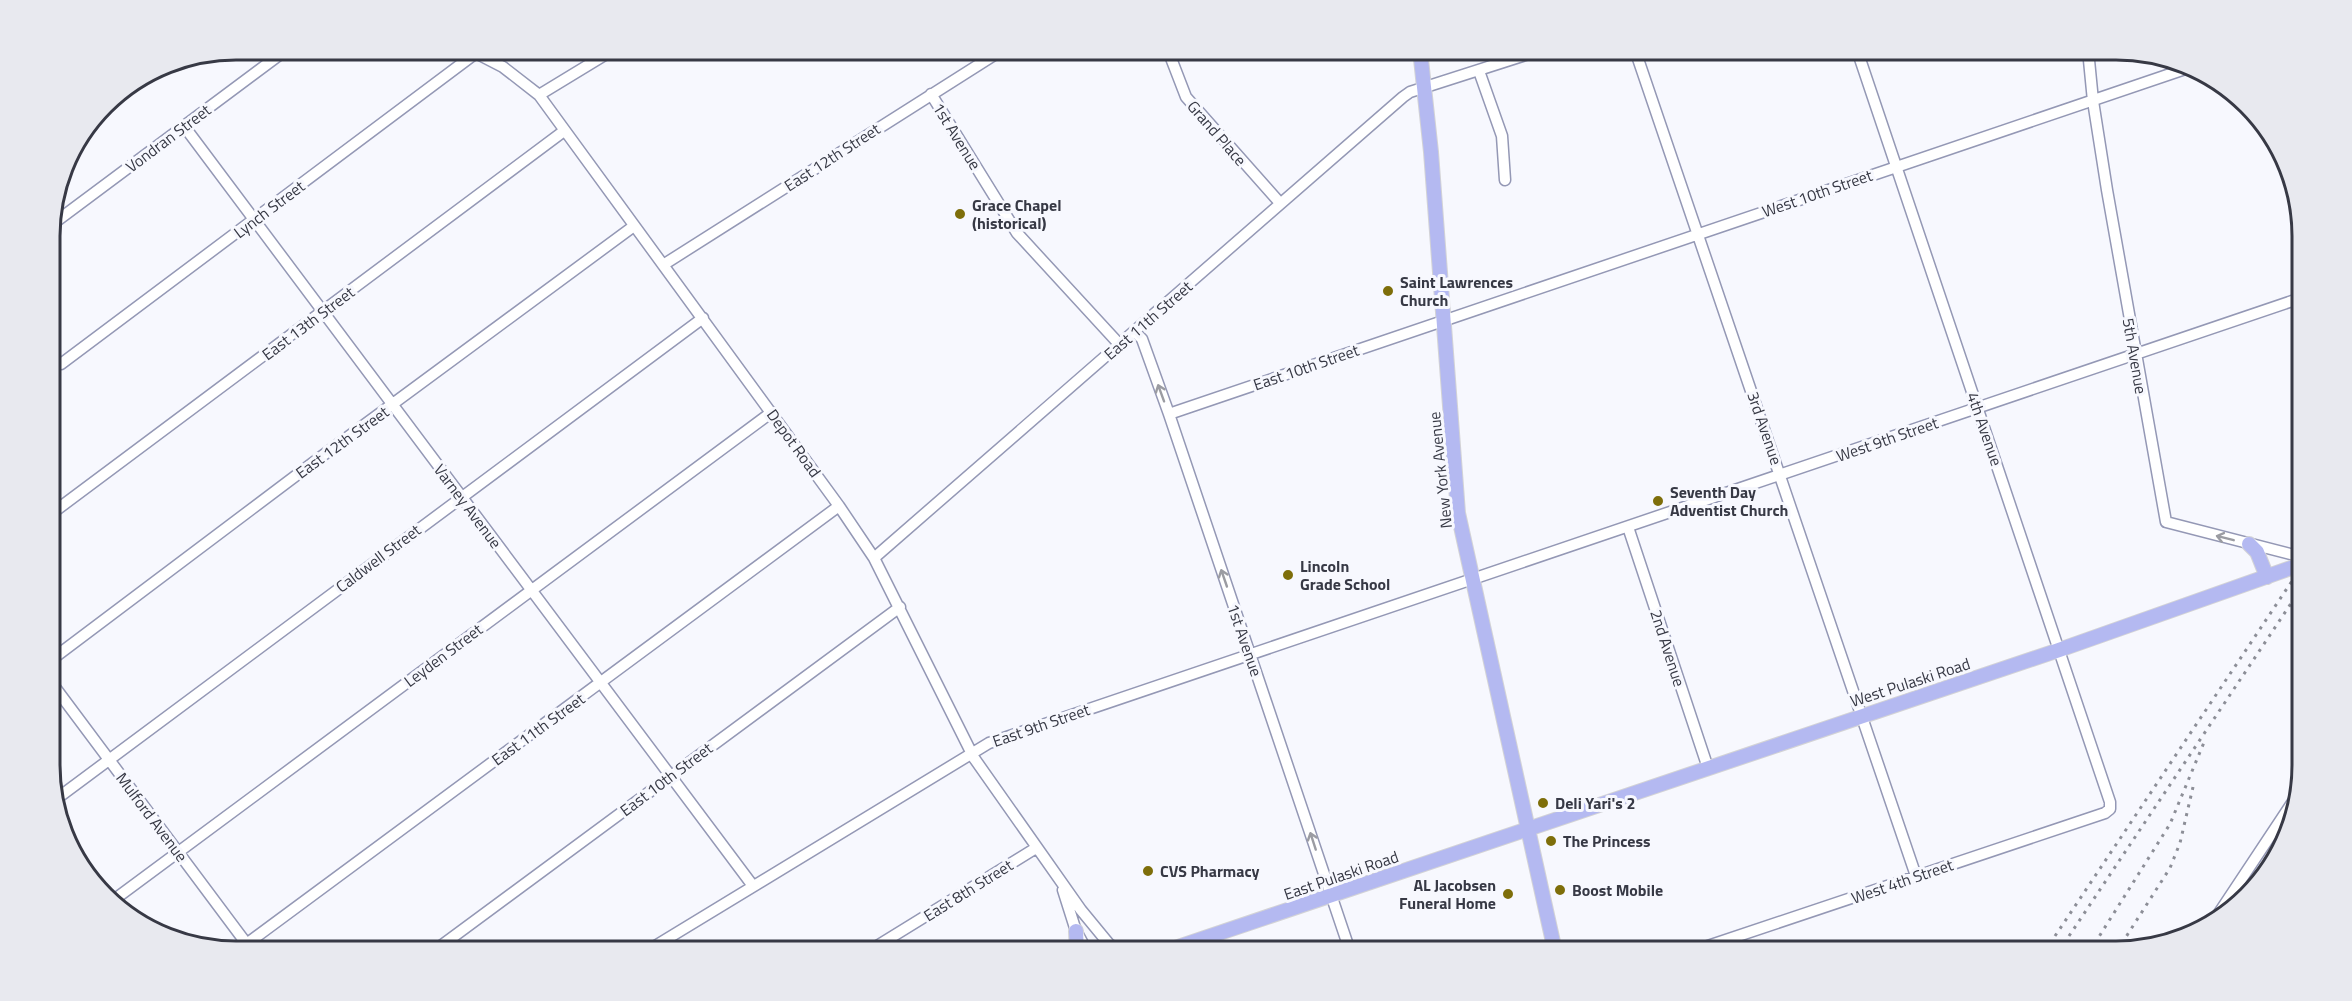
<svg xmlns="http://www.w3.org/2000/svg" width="2352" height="1001" viewBox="0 0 2352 1001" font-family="'Titillium Web',sans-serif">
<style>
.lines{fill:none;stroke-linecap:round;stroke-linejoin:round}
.minor-casing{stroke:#9498b5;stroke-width:13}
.major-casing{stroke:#d3d3d6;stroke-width:16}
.minor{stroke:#fff;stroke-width:10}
.major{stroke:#b4b9f1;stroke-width:14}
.rail{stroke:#8c8e97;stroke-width:3;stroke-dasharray:3 6;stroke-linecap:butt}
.oneway{stroke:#9b9ca2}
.poi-dot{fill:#7e6e0a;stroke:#f7f8fe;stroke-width:2}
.labels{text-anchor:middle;stroke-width:6;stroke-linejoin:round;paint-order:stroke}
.street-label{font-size:16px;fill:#373945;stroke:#f7f8fe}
.poi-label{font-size:16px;font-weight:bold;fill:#373945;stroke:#f7f8fe;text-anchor:start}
.rim{fill:none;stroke:#373945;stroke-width:3}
</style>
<rect width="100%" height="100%" fill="#f7f8fe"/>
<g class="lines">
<defs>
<path id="minor" d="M 470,50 L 503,67 L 539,95 L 839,506 L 874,558 L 974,758 L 1081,910 L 1109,944 L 1120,951
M 1635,50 L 1916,876
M 2088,50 L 2093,101 L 2107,190 L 2166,522 L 2302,557
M 1169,53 L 1186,97 L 1280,203
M 1479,71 L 1502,136 L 1505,180
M 931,94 L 1017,233 L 1120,345
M 539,95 L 613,50
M 184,126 L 753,886
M 50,226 L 286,50
M 663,265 L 1002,50
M 1135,332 L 1142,339 L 1169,414 L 1350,951
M 61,364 L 476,53
M 1169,414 L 2191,67
M 51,514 L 564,131
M 1628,527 L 1708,768
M 874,558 L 1403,97 L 1410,92 L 1541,50
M 51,660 L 314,462 L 634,226
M 51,682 L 252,951
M 55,800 L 703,318
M 1063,890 L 1076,931 L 1087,951
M 115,899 L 772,412
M 2213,922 L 2296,797
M 237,951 L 839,506
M 434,951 L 900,607
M 647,951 L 989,743 L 2301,298
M 869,951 L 1036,848
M 1693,951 L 2105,813 L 2110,809 L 2110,802 L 1857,50"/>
<path id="major" d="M 1420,50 L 1431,152 L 1458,513 L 1555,951
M 2249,544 L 2257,552 L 2267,577
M 1076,931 L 1077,951
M 1166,951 L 2059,650 L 2302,564"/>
</defs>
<!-- minor casing -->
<use href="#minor" class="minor-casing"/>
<!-- major casing -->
<use href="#major" class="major-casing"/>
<!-- minor -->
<use href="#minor" class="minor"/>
<!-- major -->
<use href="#major" class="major"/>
<!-- rail -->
<path class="rail" d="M 2045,951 L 2302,566
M 2059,951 L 2302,587
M 2090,951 L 2170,824 L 2205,740
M 2117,951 L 2170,868 L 2180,843 L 2193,787"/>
</g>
<!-- one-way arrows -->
<defs><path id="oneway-shaft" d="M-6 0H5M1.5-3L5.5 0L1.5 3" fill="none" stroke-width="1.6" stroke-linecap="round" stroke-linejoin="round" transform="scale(1.5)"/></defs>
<g class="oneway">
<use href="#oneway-shaft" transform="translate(1161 393) rotate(-110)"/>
<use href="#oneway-shaft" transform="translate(2225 538) rotate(-166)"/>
<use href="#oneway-shaft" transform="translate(1224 578) rotate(-109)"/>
<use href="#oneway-shaft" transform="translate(1313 841) rotate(-108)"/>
</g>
<!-- markers -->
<g class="poi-dot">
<circle cx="960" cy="214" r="6"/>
<circle cx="1388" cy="291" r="6"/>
<circle cx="1658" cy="501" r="6"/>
<circle cx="1288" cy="575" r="6"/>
<circle cx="1543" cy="803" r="6"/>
<circle cx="1551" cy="841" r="6"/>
<circle cx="1148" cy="871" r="6"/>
<circle cx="1560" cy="890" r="6"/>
<circle cx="1508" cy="894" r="6"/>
</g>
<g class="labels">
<!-- street labels -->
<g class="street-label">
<text transform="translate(1217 133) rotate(49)" y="6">Grand Place</text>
<text transform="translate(957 136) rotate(58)" y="6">1st Avenue</text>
<text transform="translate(168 138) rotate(-37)" y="6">Vondran Street</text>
<text transform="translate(832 157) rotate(-33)" y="6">East 12th Street</text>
<text transform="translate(1817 193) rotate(-19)" y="6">West 10th Street</text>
<text transform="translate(269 209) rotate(-37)" y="6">Lynch Street</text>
<text transform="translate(1148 320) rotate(-41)" y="6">East 11th Street</text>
<text transform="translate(308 323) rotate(-37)" y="6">East 13th Street</text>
<text transform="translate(2135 356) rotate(80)" y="6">5th Avenue</text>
<text transform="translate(1306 367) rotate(-19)" y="6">East 10th Street</text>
<text transform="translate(1765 428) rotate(71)" y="6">3rd Avenue</text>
<text transform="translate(1985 429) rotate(71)" y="6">4th Avenue</text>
<text transform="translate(1887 439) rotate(-19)" y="6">West 9th Street</text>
<text transform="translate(342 442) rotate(-36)" y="6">East 12th Street</text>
<text transform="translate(794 443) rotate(54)" y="6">Depot Road</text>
<text transform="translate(1440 470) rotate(-96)" y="6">New York Avenue</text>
<text transform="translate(468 506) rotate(53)" y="6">Varney Avenue</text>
<text transform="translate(378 558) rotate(-37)" y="6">Caldwell Street</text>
<text transform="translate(1245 640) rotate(71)" y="6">1st Avenue</text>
<text transform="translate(1668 648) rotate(72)" y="6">2nd Avenue</text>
<text transform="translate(443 655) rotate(-37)" y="6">Leyden Street</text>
<text transform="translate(1910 682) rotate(-18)" y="6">West Pulaski Road</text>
<text transform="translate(1041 725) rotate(-19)" y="6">East 9th Street</text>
<text transform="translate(538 729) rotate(-36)" y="6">East 11th Street</text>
<text transform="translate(666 779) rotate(-37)" y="6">East 10th Street</text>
<text transform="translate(152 817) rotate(53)" y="6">Mulford Avenue</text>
<text transform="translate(1341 875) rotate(-19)" y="6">East Pulaski Road</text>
<text transform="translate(1902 881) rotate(-19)" y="6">West 4th Street</text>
<text transform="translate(968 890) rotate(-32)" y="6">East 8th Street</text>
</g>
<!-- poi labels -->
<g class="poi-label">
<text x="972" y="211">Grace Chapel<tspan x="972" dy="18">(historical)</tspan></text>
<text x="1400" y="288">Saint Lawrences<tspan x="1400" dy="18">Church</tspan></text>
<text x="1670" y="498">Seventh Day<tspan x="1670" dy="18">Adventist Church</tspan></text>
<text x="1300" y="572">Lincoln<tspan x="1300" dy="18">Grade School</tspan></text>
<text x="1555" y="809">Deli Yari's 2</text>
<text x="1563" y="847">The Princess</text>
<text x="1160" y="877">CVS Pharmacy</text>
<text x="1496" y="891" text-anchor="end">AL Jacobsen<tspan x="1496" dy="18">Funeral Home</tspan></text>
<text x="1572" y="896">Boost Mobile</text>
</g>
</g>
<!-- crop -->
<path d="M0 0H2352V1001H0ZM236 60H2116A176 176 0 0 1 2292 236V765A176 176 0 0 1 2116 941H236A176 176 0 0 1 60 765V236A176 176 0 0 1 236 60Z" fill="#e8e9ef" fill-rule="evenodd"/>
<path class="rim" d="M236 60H2116A176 176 0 0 1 2292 236V765A176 176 0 0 1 2116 941H236A176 176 0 0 1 60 765V236A176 176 0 0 1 236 60Z"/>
</svg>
